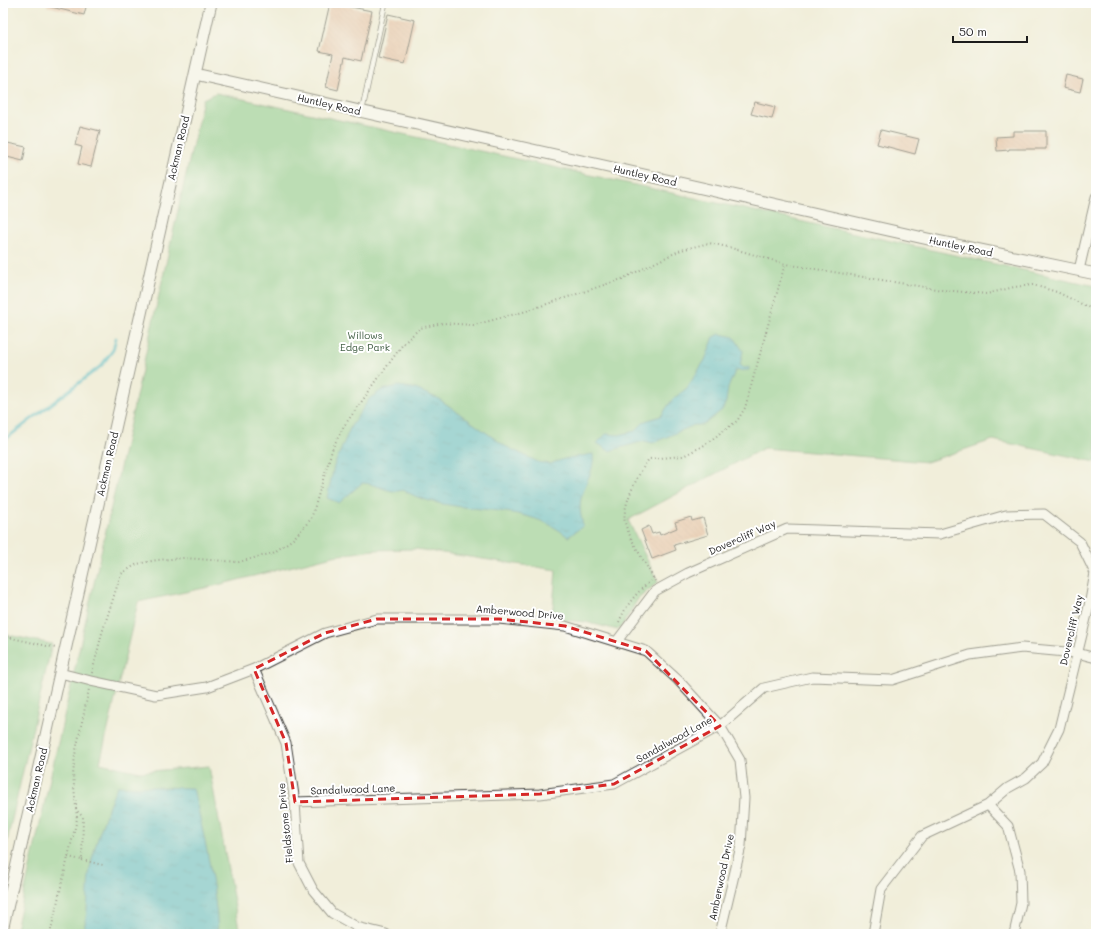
<svg xmlns="http://www.w3.org/2000/svg" width="1099" height="937" viewBox="0 0 1099 937" font-family="Mali,sans-serif">
<style>
.park{fill:#7dc785;stroke:#4c7250}
.water{fill:url(#water-ripples);stroke:#346a72}
.lines{fill:none;stroke-linecap:round;stroke-linejoin:round}
.stream{stroke:#4db8c9;stroke-width:3}
.building{fill:url(#building-back-hatch)}
.service-casing{stroke:#3c3c38;stroke-width:6}
.minor-casing{stroke:#3c3c38;stroke-width:11}
.tertiary-casing{stroke:#3c3c38;stroke-width:13}
.path{stroke:#3c3c38;stroke-width:2;stroke-dasharray:1 3;stroke-linecap:butt}
.service{stroke:#fff;stroke-width:4.5}
.minor{stroke:#fff;stroke-width:9}
.tertiary{stroke:#fff;stroke-width:11}
.marked{fill:none;stroke:#d62828;stroke-width:3;stroke-dasharray:8 5;stroke-linejoin:round}
.labels{text-anchor:middle;stroke-width:4;stroke-linejoin:round;paint-order:stroke}
.street-label{font-size:10px;fill:#1c1c1c;stroke:#fff}
.park-label{font-size:10px;fill:#436046;stroke:#fff}
</style>
<defs>
<pattern id="water-ripples" width="26" height="14" patternUnits="userSpaceOnUse"><rect width="26" height="14" fill="#4db8c9"/><path d="M2 4q2-2 4 0t4 0M15 11q2-2 4 0t4 0" fill="none" stroke="#3f95a2"/></pattern>
<pattern id="building-back-hatch" width="6" height="6" patternUnits="userSpaceOnUse"><rect width="6" height="6" fill="#e5b193"/><path d="M-1 5l2 2M0 0l6 6M5-1l2 2" fill="none" stroke="#c4987e"/></pattern>
</defs>
<rect width="100%" height="100%" fill="#fff"/>
<filter id="ink" filterUnits="userSpaceOnUse"><feTurbulence type="fractalNoise" baseFrequency=".025" numOctaves="2"/><feDisplacementMap in="SourceGraphic" scale="8" xChannelSelector="R" yChannelSelector="G"/><feConvolveMatrix kernelMatrix="1 2 1 2 8 2 1 2 1" color-interpolation-filters="sRGB"/></filter>
<filter id="wash" filterUnits="userSpaceOnUse"><feTurbulence type="fractalNoise" baseFrequency=".012" numOctaves="4" result="noise"/><feDisplacementMap in="SourceGraphic" scale="16" xChannelSelector="R" yChannelSelector="G"/><feGaussianBlur stdDeviation="0.9" result="paint"/><feColorMatrix in="noise" values="0 0 0 0 0 0 0 0 0 0 0 0 0 0 0 0 0 1.4 0 .05"/><feComposite in="paint" operator="in"/></filter>
<g filter="url(#wash)">
<rect width="100%" height="100%" fill="#f1eeda"/>
<!-- park -->
<path class="park" d="M 216,93 L 1096,286 L 1096,462 L 993,440 L 927,462 L 764,448 L 628,520 L 658,582 L 638,599 L 623,624 L 618,630 L 585,622 L 552,619 L 556,570 L 416,549 L 374,550 L 333,556 L 214,586 L 138,602 L 100,763 L 140,772 L 209,766 L 240,934 L 15,934 L 203,99 Z
M 3,634 L 52,644 L 3,859 Z"/>
<!-- water -->
<path class="water" d="M 720,334 L 734,337 L 743,351 L 740,365 L 744,368 L 749,367 L 749,370 L 735,371 L 728,388 L 726,402 L 722,410 L 703,425 L 694,425 L 653,443 L 644,441 L 609,451 L 597,443 L 606,434 L 619,435 L 635,431 L 645,421 L 661,416 L 672,400 L 687,388 L 705,360 L 714,337 Z
M 398,386 L 413,388 L 439,399 L 505,446 L 538,462 L 550,464 L 564,459 L 593,454 C 596,472 580,488 580,507 C 580,513 582,520 583,526 L 568,537 C 528,502 468,515 420,498 C 414,496 409,493 403,490 C 390,495 376,483 362,483 L 339,503 L 327,498 L 334,466 L 351,426 L 370,398 L 382,390 Z
M 117,786 L 193,788 C 204,836 216,885 218,934 L 82,934 C 90,914 86,890 90,868 C 96,840 106,813 117,786 Z"/>
<g class="lines">
<!-- stream -->
<path class="stream" d="M 3,441 L 101,366 L 113,350 L 116,338"/>
</g>
<g id="blocks">
<!-- building -->
<path class="building" d="M 48,3 L 87,3 L 84,15 L 47,6 Z
M 330,3 L 372,11 L 361,61 L 345,57 L 338,90 L 326,87 L 333,54 L 319,51 Z
M 388,14 L 415,20 L 405,64 L 378,58 Z
M 1066,75 L 1083,79 L 1080,92 L 1063,88 Z
M 755,102 L 775,107 L 772,119 L 751,114 Z
M 80,126 L 100,131 L 91,167 L 78,164 L 82,147 L 75,145 Z
M 881,130 L 919,139 L 915,154 L 877,144 Z
M 1013,131 L 1046,131 L 1046,149 L 1009,149 L 1009,150 L 997,151 L 996,137 L 1013,136 Z
M 3,142 L 26,147 L 23,161 L 3,156 Z
M 691,517 L 692,521 L 703,518 L 708,535 L 674,545 L 676,550 L 652,559 L 641,530 L 649,526 L 652,534 L 659,532 L 660,535 L 677,528 L 675,522 Z"/>
</g>
</g>
<g filter="url(#ink)">
<use href="#blocks" fill-opacity="0" stroke="#3c3c38" stroke-width="1"/>
<g class="lines">
<defs>
<path id="service" d="M 362,111 L 385,4 L 382,3"/>
<path id="minor" d="M 1079,270 L 1096,197
M 617,641 L 655,591 L 688,573 L 787,529 L 940,534 L 1006,515 L 1044,514 L 1080,542 L 1095,573 L 1089,606 L 1059,729 L 1042,763 L 1026,778 L 1008,788 L 988,805 L 922,836 L 881,889 L 873,934
M 254,669 L 286,743 L 295,802 L 299,863 L 313,890 L 332,913 L 357,927 L 386,934
M 60,673 L 91,681 L 156,695 L 207,687 L 254,669 L 325,633 L 377,619 L 499,619 L 565,626 L 646,651 L 678,680 L 720,726 L 740,760 L 744,798 L 741,846 L 720,934
M 295,802 L 540,794 L 614,784 L 720,726 L 764,688 L 812,677 L 892,680 L 970,655 L 1022,648 L 1077,653 L 1096,658
M 988,805 L 1008,826 L 1020,871 L 1021,903 L 1014,934"/>
<path id="tertiary" d="M 195,74 L 928,239 L 1096,274
M 3,926 L 211,3"/>
</defs>
<!-- service casing -->
<use href="#service" class="service-casing"/>
<!-- minor casing -->
<use href="#minor" class="minor-casing"/>
<!-- tertiary casing -->
<use href="#tertiary" class="tertiary-casing"/>
<!-- path -->
<path class="path" d="M 655,581 C 647,566 629,538 625,523 C 621,507 639,472 649,459 L 683,456 L 703,446 L 737,421 L 745,408 L 785,264
M 619,622 C 627,603 638,591 654,578
M 3,636 L 56,648
M 92,673 L 102,633 L 121,574 L 137,564 L 157,560 L 184,558 L 239,562 L 273,553 L 293,539 L 311,519 L 333,447 L 344,426 L 403,344 L 420,328 L 443,323 L 474,325 L 523,312 L 622,279 L 681,250 L 709,243 L 728,247 L 785,264 L 942,290 L 987,294 L 1014,287 L 1033,285 L 1057,292 L 1096,311
M 68,857 L 82,860 L 83,817 L 77,811
M 82,860 L 103,865
M 50,934 L 77,819 L 73,775 L 75,755 L 89,689"/>
<!-- service -->
<use href="#service" class="service"/>
<!-- minor -->
<use href="#minor" class="minor"/>
<!-- tertiary -->
<use href="#tertiary" class="tertiary"/>
</g>
</g>
<!-- marked area -->
<path d="M0 0H1099V937H0ZM 377,619 L 499,619 L 565,626 L 646,651 L 720,726 L 614,784 L 540,794 L 295,802 L 286,743 L 254,669 L 325,633 Z" fill="#f1eeda" fill-opacity=".55" fill-rule="evenodd"/>
<path class="marked" d="M 377,619 L 499,619 L 565,626 L 646,651 L 720,726 L 614,784 L 540,794 L 295,802 L 286,743 L 254,669 L 325,633 Z"/>
<g class="labels">
<!-- street labels -->
<g class="street-label">
<text transform="translate(329 104) rotate(13)" y="4">Huntley Road</text>
<text transform="translate(178 148) rotate(-77)" y="4">Ackman Road</text>
<text transform="translate(645 175) rotate(13)" y="4">Huntley Road</text>
<text transform="translate(961 246) rotate(12)" y="4">Huntley Road</text>
<text transform="translate(107 464) rotate(-77)" y="4">Ackman Road</text>
<text transform="translate(742 537) rotate(-24)" y="4">Dovercliff Way</text>
<text transform="translate(520 612) rotate(5)" y="4">Amberwood Drive</text>
<text transform="translate(1071 630) rotate(-77)" y="4">Dovercliff Way</text>
<text transform="translate(674 739) rotate(-29)" y="4">Sandalwood Lane</text>
<text transform="translate(36 780) rotate(-77)" y="4">Ackman Road</text>
<text transform="translate(353 789) rotate(-2)" y="4">Sandalwood Lane</text>
<text transform="translate(285 823) rotate(-96)" y="4">Fieldstone Drive</text>
<text transform="translate(721 877) rotate(-78)" y="4">Amberwood Drive</text>
</g>
<!-- park labels -->
<g class="park-label">
<text x="365" y="339">Willows<tspan x="365" dy="12">Edge Park</tspan></text>
</g>
</g>
<!-- margin -->
<rect width="1099" height="937" fill="none" stroke="#fff" stroke-width="16"/>
<!-- scale -->
<path d="M953 36v6h74v-6" fill="none" stroke="#1c1c1c" stroke-width="2"/>
<text x="959" y="36" font-size="12" fill="#1c1c1c" stroke="#ffffff" stroke-width="3" paint-order="stroke">50 m</text>
</svg>
